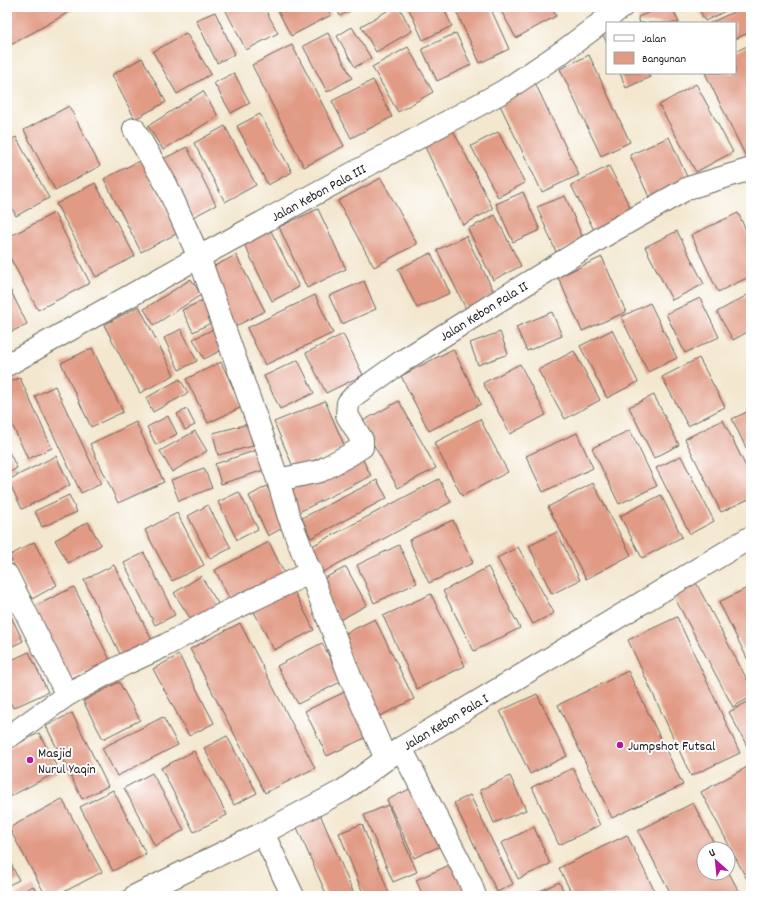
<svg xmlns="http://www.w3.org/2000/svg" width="758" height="903" viewBox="0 0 758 903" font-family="Dekko,sans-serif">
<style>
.building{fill:#e19a84}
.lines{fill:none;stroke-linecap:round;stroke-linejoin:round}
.minor-casing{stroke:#67635b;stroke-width:24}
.minor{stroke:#fff;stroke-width:22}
.poi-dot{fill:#b5179e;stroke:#fff;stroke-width:1.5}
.labels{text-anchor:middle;stroke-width:4;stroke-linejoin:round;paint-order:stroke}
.street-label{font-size:14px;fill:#1c1c1c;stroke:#fff}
.poi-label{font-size:14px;fill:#1c1c1c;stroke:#fff;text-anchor:start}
</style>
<rect width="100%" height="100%" fill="#fff"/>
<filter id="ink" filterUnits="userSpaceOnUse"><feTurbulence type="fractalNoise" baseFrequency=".025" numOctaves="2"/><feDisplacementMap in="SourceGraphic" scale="8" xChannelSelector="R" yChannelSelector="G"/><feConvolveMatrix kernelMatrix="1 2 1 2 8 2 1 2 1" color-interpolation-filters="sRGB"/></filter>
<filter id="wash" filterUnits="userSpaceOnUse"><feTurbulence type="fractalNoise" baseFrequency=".012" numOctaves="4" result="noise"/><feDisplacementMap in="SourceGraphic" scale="16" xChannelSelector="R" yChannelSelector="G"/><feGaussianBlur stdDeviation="0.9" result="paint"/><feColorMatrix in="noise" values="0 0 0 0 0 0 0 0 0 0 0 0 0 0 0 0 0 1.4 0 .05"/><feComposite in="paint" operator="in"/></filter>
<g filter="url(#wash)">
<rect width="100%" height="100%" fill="#f3e7cf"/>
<g id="blocks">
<!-- building -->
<path class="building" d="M 7,7 L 78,7 L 7,47 Z
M 224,7 L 264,7 L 278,33 L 246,50 Z
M 276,7 L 326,7 L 331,15 L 291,36 Z
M 336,7 L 357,7 L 340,16 Z
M 394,7 L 399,7 L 412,31 L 376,52 L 361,26 Z
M 408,7 L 443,7 L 452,26 L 423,40 Z
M 454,7 L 490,7 L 509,49 L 480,63 Z
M 499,7 L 551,7 L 556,16 L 516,38 Z
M 663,7 L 672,7 L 679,23 L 640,23 L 638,17 Z
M 679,7 L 691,7 L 681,12 Z
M 698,7 L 734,7 L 705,21 Z
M 744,7 L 750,7 L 751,8 L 751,32 L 735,39 L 735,23 L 710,23 Z
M 215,12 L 235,54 L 217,63 L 196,20 Z
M 352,27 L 371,58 L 355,67 L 337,36 Z
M 186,33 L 211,74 L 177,94 L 153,52 Z
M 328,33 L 352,78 L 327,92 L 303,46 Z
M 456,33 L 471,65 L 437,81 L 422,49 Z
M 607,33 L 607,43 L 603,35 Z
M 751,44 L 751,155 L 746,157 L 705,73 L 735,73 L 735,52 Z
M 292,45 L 344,146 L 304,167 L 252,65 Z
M 408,47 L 433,92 L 398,112 L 372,67 Z
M 589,55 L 630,142 L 601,156 L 560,69 Z
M 142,58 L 166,102 L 135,119 L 112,75 Z
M 234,73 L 250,103 L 231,113 L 214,83 Z
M 620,73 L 648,73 L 650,77 L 626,88 Z
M 373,80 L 392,117 L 351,138 L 332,101 Z
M 535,83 L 579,175 L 542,192 L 498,101 Z
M 696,84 L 733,152 L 696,172 L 659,105 Z
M 203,91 L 218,116 L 163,150 L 148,126 Z
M 69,106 L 100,166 L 55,190 L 24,130 Z
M 260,114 L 292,172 L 268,185 L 237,126 Z
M 225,126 L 256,185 L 225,202 L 194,143 Z
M 451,126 L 493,209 L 463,225 L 422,141 Z
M 498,132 L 525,183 L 498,197 L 471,146 Z
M 16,137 L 49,198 L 16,216 L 7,199 L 7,142 Z
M 669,137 L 688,179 L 649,197 L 630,155 Z
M 187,147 L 216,205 L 193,217 L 163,159 Z
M 141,160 L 178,233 L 141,252 L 104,179 Z
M 609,166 L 633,213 L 595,232 L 571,185 Z
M 381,178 L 417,244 L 374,267 L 338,201 Z
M 95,183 L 135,256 L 96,277 L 56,204 Z
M 523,192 L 540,230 L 513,242 L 496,204 Z
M 565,196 L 584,241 L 556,252 L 537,207 Z
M 318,209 L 346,269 L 307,288 L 279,227 Z
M 54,213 L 90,283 L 38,310 L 7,252 L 7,238 Z
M 738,213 L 751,241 L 751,276 L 718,292 L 691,235 Z
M 495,215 L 521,266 L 493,280 L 468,229 Z
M 270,229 L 299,287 L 272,301 L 243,242 Z
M 677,231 L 704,284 L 672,300 L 645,247 Z
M 466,236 L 495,294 L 466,309 L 437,250 Z
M 431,253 L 450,293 L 417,308 L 398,269 Z
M 236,255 L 265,311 L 234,327 L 205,271 Z
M 602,257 L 626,312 L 582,331 L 558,277 Z
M 191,279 L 201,295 L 154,325 L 144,309 Z
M 364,281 L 376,309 L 342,324 L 329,296 Z
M 7,283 L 27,324 L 7,334 Z
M 751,293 L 751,330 L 733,340 L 717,312 Z
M 315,295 L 333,333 L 265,365 L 247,328 Z
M 208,298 L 219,319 L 193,332 L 182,310 Z
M 700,298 L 719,337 L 685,353 L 666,314 Z
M 650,303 L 677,358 L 648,372 L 621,317 Z
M 139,306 L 174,375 L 140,393 L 104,325 Z
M 552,312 L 562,336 L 527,351 L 516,327 Z
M 216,328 L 226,348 L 204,359 L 193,339 Z
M 181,329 L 197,361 L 179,370 L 164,338 Z
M 612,330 L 638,382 L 607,398 L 580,346 Z
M 500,332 L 508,354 L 478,365 L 470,343 Z
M 343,334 L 363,375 L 326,393 L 306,353 Z
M 92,348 L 123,412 L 91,427 L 61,363 Z
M 453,349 L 481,404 L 429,431 L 401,376 Z
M 574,351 L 600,400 L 565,419 L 538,370 Z
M 699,358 L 725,407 L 688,426 L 662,377 Z
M 298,360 L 314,393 L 280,409 L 264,376 Z
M 221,362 L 242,407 L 208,423 L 186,379 Z
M 520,364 L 546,415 L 510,434 L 483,383 Z
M 20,378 L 52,448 L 28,459 L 7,414 L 7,383 Z
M 180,379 L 188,393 L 153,412 L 146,398 Z
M 55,386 L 101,484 L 81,493 L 35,396 Z
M 654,395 L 679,445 L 654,458 L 629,407 Z
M 325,401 L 345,447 L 294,469 L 274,422 Z
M 399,401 L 436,468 L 398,488 L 361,422 Z
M 187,409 L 195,425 L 185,430 L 177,414 Z
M 751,410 L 751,458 L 732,419 Z
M 168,416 L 177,434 L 156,445 L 147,427 Z
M 480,419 L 508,472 L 462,496 L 434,443 Z
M 723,420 L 751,477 L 751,498 L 721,512 L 685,439 Z
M 136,422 L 164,482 L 118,503 L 90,444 Z
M 248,424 L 253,446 L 218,455 L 213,433 Z
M 630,430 L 657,486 L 619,504 L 592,448 Z
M 195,431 L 207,451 L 172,472 L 160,451 Z
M 577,433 L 593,468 L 543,492 L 526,456 Z
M 7,448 L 17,468 L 7,474 Z
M 260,449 L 267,469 L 221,484 L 215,464 Z
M 360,454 L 371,476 L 295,514 L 284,492 Z
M 56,456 L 70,485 L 22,509 L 8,480 Z
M 681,456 L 714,521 L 690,534 L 656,468 Z
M 204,468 L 212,488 L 179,501 L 171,480 Z
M 439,479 L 451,502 L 323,572 L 310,547 Z
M 377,480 L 387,498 L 311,538 L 302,518 Z
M 593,483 L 631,555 L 586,579 L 548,507 Z
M 267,486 L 286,526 L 268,536 L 249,496 Z
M 239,492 L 258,529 L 237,540 L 218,502 Z
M 69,495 L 77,512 L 42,527 L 35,511 Z
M 661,495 L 682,537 L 642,558 L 620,516 Z
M 208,505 L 231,548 L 210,559 L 188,516 Z
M 177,513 L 204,565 L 172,581 L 145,530 Z
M 453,520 L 473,563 L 429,583 L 409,540 Z
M 88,522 L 101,545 L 68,563 L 55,540 Z
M 557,532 L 580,580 L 552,594 L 529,546 Z
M 34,542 L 57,585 L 32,599 L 9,556 Z
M 269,542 L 285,575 L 231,602 L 215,570 Z
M 399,545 L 417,583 L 374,603 L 357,565 Z
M 518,547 L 554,613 L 533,624 L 497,558 Z
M 144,553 L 175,615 L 155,625 L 124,563 Z
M 114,565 L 152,640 L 121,656 L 84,580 Z
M 346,567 L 367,605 L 340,620 L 319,581 Z
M 488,567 L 520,628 L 474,651 L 443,591 Z
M 201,576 L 219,605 L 192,621 L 174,593 Z
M 694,579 L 751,687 L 751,697 L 733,707 L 671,591 Z
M 751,586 L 751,666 L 719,602 Z
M 74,587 L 110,660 L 68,680 L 33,607 Z
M 292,587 L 314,630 L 274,650 L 252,608 Z
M 431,594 L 465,666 L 417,689 L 383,616 Z
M 7,608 L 23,641 L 7,649 Z
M 677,617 L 740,753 L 691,776 L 628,640 Z
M 375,619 L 414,699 L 380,716 L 340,636 Z
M 240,623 L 315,768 L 265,793 L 190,649 Z
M 322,643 L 342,681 L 298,704 L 277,666 Z
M 29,652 L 48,692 L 13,708 L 7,695 L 7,662 Z
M 179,655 L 214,723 L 189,736 L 153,669 Z
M 628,671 L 683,785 L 612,818 L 558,705 Z
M 119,682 L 140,720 L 103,739 L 83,701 Z
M 349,690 L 371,735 L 327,756 L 305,711 Z
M 537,694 L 567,756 L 530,774 L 500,711 Z
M 751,700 L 751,746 L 748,748 L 729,712 Z
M 7,713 L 12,721 L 7,724 Z
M 72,713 L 108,786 L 82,799 L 46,726 Z
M 163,717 L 178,745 L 117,776 L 102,748 Z
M 39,733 L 59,771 L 7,798 L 7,749 Z
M 227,736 L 257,793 L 234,805 L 204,748 Z
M 194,751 L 227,815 L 194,832 L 161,768 Z
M 751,765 L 751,887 L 701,792 Z
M 573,768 L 600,825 L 559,845 L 532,787 Z
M 152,773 L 184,830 L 155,846 L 124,788 Z
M 510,776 L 526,810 L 494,823 L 480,790 Z
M 418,785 L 445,844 L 414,858 L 387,800 Z
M 113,790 L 146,854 L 113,871 L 80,807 Z
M 470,795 L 513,884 L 497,892 L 454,803 Z
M 62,799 L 102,872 L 56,896 L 46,896 L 9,828 Z
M 693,803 L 717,849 L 704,849 L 704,873 L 729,873 L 741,895 L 739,896 L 672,896 L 638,831 Z
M 388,805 L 417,872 L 393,882 L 364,815 Z
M 320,814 L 354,894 L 349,896 L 327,896 L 296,825 Z
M 362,824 L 390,896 L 364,896 L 339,833 Z
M 534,827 L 550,864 L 518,879 L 501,843 Z
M 627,835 L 657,896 L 573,896 L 559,868 Z
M 7,856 L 19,880 L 7,886 Z
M 454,863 L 469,896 L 423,896 L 416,880 Z
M 559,882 L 566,896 L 530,896 Z
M 33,886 L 38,896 L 14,896 Z"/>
</g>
</g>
<g filter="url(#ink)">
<use href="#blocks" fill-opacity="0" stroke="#67635b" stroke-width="1"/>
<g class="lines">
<defs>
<g id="minor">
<path d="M 134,129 L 166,184 L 199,257 L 278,480 L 288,514 L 351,679 L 386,759"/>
<path id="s1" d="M 7,365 L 199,257 L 504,91 L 562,52 L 622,7"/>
<path id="s2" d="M 278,480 L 320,471 L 351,454 L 362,447 L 362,440 L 347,415 L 348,403 L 356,394 L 401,362 L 500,300 L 609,233 L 688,188 L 751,169"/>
<path d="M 7,575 L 67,695"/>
<path d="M 7,737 L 10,736 L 67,695 L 125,664 L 164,646 L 225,613 L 311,572"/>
<path d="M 401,748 L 470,882 L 475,896"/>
<path d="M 263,833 L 293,896"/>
<path id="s3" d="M 135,896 L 263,833 L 344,790 L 401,748 L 751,537"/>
</g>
</defs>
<!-- minor casing -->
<use href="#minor" class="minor-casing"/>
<!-- minor -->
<use href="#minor" class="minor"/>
</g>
</g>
<!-- markers -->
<g class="poi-dot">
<circle cx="620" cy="745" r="4"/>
<circle cx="30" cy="760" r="4"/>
</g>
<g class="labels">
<!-- street labels -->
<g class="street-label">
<text dy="5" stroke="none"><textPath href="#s1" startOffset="356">Jalan Kebon Pala III</textPath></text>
<text dy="5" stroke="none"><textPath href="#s2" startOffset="304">Jalan Kebon Pala II</textPath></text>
<text dy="5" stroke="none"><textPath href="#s3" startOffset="357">Jalan Kebon Pala I</textPath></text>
</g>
<!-- poi labels -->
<g class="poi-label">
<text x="628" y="750">Jumpshot Futsal</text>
<text x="38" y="757">Masjid<tspan x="38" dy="16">Nurul Yaqin</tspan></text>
</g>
</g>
<!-- margin -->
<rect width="758" height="903" fill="none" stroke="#fff" stroke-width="24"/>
<!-- legend -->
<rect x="606" y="22" width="130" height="52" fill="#ffffff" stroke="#a4a4a4"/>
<rect x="614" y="35" width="20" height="6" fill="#ffffff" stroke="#a4a4a4"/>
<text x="642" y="42" font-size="12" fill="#1c1c1c">Jalan</text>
<rect x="614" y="52" width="20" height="12" fill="#e19a84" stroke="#a4a4a4"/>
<text x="642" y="62" font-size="12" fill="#1c1c1c">Bangunan</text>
<!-- north arrow -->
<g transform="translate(716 861) rotate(333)"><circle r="19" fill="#ffffff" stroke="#a4a4a4"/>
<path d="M0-3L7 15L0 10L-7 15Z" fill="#b5179e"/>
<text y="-6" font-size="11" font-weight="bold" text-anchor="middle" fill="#1c1c1c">U</text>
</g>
</svg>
